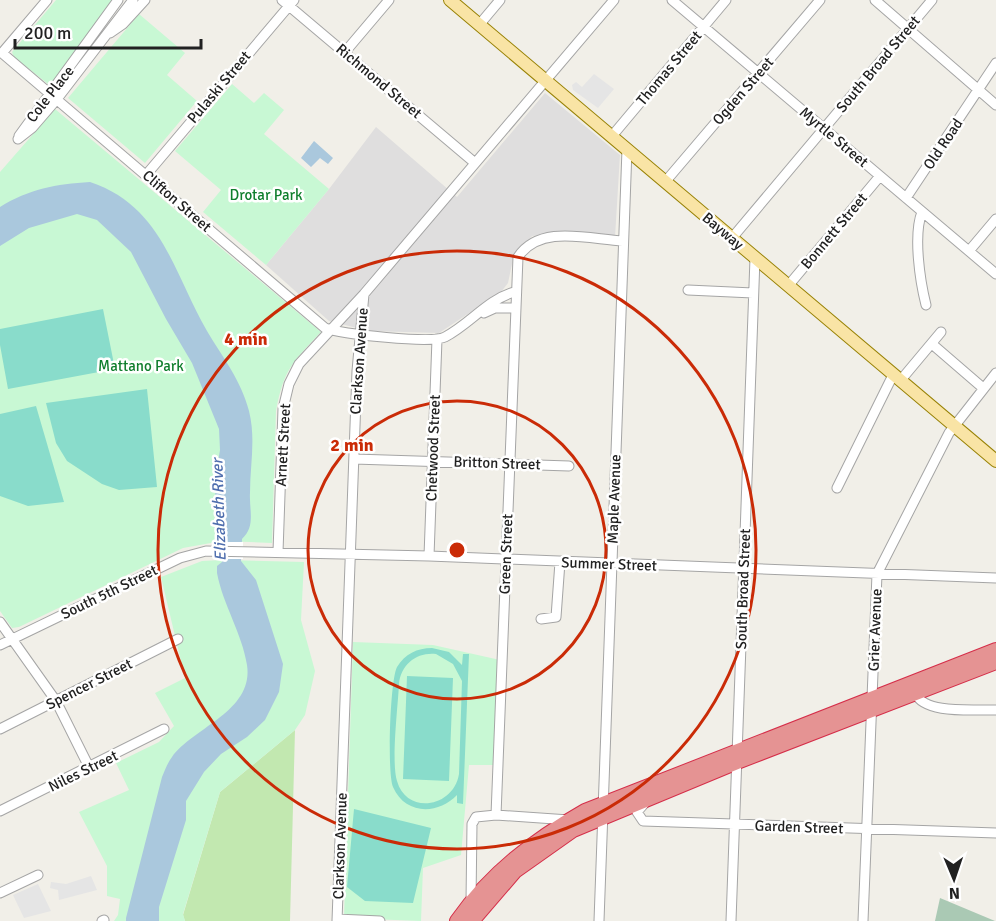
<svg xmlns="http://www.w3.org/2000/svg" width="996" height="921" viewBox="0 0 996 921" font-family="Signika,sans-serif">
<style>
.residential{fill:#dfdede}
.grass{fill:#c2e8b0}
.cemetery{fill:#aac9b4}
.park{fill:#c8f8d4}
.pitch{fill:#89dccb;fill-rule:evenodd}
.parking{fill:#e5e5e5}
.water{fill:#aac8dd}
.pier{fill:#fff}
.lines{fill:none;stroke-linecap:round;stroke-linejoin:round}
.minor-casing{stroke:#a5a5a5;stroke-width:11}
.major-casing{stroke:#988205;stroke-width:14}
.highway-casing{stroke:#d52e49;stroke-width:16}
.minor{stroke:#fff;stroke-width:9}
.major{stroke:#f9e4a5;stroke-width:12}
.highway{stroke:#e59393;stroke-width:14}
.ring{fill:none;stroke:#ca2b07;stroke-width:3}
.labels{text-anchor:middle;stroke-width:5;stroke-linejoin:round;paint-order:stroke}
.street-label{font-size:15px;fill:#212121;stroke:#fff}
.park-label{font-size:15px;fill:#107e2d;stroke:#fff}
.water-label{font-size:16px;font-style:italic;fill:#4f6eae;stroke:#fff}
.centre{fill:#ca2b07;stroke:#fff;stroke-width:3}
.ring-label{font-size:18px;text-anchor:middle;font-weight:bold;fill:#ca2b07;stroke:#fff;stroke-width:5;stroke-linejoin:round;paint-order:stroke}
</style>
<rect width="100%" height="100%" fill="#f1efe8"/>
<!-- residential -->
<path class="residential" d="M 545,93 L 620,155 L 615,237 L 554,233 L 532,236 L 513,259 L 508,283 L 501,292 L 439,333 L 369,331 L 329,321 L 266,265 L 329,189 L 376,127 L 457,197 Z"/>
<!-- grass -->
<path class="grass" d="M 295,730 L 290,921 L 185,921 L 183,915 L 220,792 Z"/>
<!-- cemetery -->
<path class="cemetery" d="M 940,898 L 995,921 L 935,921 Z"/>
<!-- park -->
<path class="park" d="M 56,0 L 113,0 L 52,85 L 48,84 L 14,57 L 12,52 Z
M 139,14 L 185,53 L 167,75 L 197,101 L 145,163 L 68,98 Z
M 232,84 L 254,103 L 264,93 L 284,110 L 264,134 L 329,189 L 266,265 L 203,212 L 221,190 L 175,151 Z
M 55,109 L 321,332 C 293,362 284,368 276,411 L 272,543 L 222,541 L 183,548 L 19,627 L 12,628 L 0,611 L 0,172 Z
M 222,560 L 304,562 L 301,620 L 315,671 L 305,715 L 295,730 L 220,792 L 183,914 L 185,921 L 114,921 L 118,915 L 120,899 L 107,896 L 107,866 L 79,812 L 129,790 L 116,763 L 159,742 L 174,726 L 155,693 L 185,678 L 161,577 L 202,561 Z
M 353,642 L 433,645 L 500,660 L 497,765 L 469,765 L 461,855 L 423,868 L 421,921 L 344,918 Z"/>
<!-- pitch -->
<path class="pitch" d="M 103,309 L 115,369 L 8,389 L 0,345 L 0,329 Z
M 147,389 L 157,487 L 119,490 L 102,484 L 67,461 L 56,443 L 46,403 Z
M 36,406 L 64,502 L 28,506 L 0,496 L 0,414 Z
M 432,648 L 449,652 L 462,665 L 463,654 L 469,654 L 463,804 L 457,803 L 457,795 C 438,815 405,815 393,787 C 387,773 390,680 397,667 C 405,654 417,648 432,648 ZM 436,654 L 453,664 L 462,681 L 459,774 C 454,807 407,816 397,781 C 391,762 398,706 399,684 C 401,664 417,652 436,654 Z
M 407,676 L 453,678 L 449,781 L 403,779 Z
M 354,809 L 431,828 L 413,903 L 365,901 L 347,887 Z"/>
<!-- parking -->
<path class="parking" d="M 594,74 L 614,89 L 598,108 L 573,90 L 572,85 L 576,82 L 582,87 Z
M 91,876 L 97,890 L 59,900 L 58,890 L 50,888 L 51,882 L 66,884 Z
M 38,884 L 51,911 L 24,918 L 13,895 Z"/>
<!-- water -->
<path class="water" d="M 314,141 L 333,158 L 328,164 L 320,158 L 311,167 L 301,158 Z
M 90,182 C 162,206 173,272 207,331 C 223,358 241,380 249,411 C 256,439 250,465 250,493 C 249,510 256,526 242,539 L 241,561 L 256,580 L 283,664 L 279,692 L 265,720 L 247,737 L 221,754 L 204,772 L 186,801 L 186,820 L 159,907 L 159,921 L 126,921 L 126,918 L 162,777 C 165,770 168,762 172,757 C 194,727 254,711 247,665 C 242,633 223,605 217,573 L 217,566 L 222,562 L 222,537 L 216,532 L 215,479 L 220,450 L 219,429 L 192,363 L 166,319 L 131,252 L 97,220 L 77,214 L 29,228 L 0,246 L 0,207 C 29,189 56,184 90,182 Z"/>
<!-- pier -->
<path class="pier" d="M 222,542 L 243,542 L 243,559 L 222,559 Z"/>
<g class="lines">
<defs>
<path id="minor" d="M 47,0 L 2,53 L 325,328 C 341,334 432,344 445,337 C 470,324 487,300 514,292
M 282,0 L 475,163
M 672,0 L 996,274
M 875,0 L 996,105
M 479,25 L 500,0
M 110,33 L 123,24 L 145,0
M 345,52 L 389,0
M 19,136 L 118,0
M 612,136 L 726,0
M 18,139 L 32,128 L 57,99 L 133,0
M 146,175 L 294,0
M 665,182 L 820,0
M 906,198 L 996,63
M 922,212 C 913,235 920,281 926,305
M 732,238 L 932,0
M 969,251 L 996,219
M 788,286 L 880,176
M 688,290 L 753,293
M 484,313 L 495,308 L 514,308
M 932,344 L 983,388
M 900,381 L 941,332
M 354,459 L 569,466
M 837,488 L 893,375
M 278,552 L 283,409 L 289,384 L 299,364 L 364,294 L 614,0
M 429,556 L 437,339
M 541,619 L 556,617 L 560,562
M 0,622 L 56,701 L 89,767
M 0,645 L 180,558 L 206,551 L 429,556 L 996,578
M 915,693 C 925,715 974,709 996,710
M 0,729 L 178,639
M 644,804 L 637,812 L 643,821 L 996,833
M 0,811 L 164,729
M 496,815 L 518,257 C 540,224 588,239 623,241
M 0,893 L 38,875
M 471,901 L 472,824 L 476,817 L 496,815 L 569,820
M 337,919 L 380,921
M 102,921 L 104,920
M 337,921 L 357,371 L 364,294
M 599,921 L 627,149
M 731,921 L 755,258
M 863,921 L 877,574 L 949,433 L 996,373"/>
<path id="major" d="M 450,0 L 996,461"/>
<path id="highway" d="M 457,921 C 491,873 534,840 585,811 L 996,650
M 472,921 L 515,871 L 573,830 L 737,762 L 996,662"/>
</defs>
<!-- minor casing -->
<use href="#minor" class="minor-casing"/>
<!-- major casing -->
<use href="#major" class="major-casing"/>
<!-- highway casing -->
<use href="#highway" class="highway-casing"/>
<!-- minor -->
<use href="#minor" class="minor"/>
<!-- major -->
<use href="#major" class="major"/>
<!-- highway -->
<use href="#highway" class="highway"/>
</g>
<!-- distance rings -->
<g class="ring">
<circle cx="457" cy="550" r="149"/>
<circle cx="457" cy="550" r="299"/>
</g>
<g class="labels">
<!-- street labels -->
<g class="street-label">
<text transform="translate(878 64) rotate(-50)" y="5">South Broad Street</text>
<text transform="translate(669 68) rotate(-50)" y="5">Thomas Street</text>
<text transform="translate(379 81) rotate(40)" y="5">Richmond Street</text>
<text transform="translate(219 87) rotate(-50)" y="5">Pulaski Street</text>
<text transform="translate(743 91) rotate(-49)" y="5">Ogden Street</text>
<text transform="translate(50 94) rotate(-52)" y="5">Cole Place</text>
<text transform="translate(834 137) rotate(40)" y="5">Myrtle Street</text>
<text transform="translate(943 144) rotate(-56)" y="5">Old Road</text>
<text transform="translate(177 201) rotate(41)" y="5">Clifton Street</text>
<text transform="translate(723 231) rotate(40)" y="5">Bayway</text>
<text transform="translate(834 231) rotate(-50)" y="5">Bonnett Street</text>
<text transform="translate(359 361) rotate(-86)" y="5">Clarkson Avenue</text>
<text transform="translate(283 445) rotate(-87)" y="5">Arnett Street</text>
<text transform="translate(433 448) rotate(-88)" y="5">Chetwood Street</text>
<text transform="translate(497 463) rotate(2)" y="5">Britton Street</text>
<text transform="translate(614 499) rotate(-88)" y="5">Maple Avenue</text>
<text transform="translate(506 554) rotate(-88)" y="5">Green Street</text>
<text transform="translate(609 564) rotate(2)" y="5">Summer Street</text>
<text transform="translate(743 589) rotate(-88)" y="5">South Broad Street</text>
<text transform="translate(109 592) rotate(-26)" y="5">South 5th Street</text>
<text transform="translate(875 630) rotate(-88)" y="5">Grier Avenue</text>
<text transform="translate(89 684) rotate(-27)" y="5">Spencer Street</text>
<text transform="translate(83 771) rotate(-26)" y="5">Niles Street</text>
<text transform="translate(799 827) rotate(2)" y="5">Garden Street</text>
<text transform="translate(340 846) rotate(-88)" y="5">Clarkson Avenue</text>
</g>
<!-- park labels -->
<g class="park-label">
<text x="266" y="200">Drotar Park</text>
<text x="141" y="371">Mattano Park</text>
</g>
<!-- water labels -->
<g class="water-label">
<text transform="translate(218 510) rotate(-92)" y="6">Elizabeth River</text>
</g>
</g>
<circle cx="457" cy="550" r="9" class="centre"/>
<g class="ring-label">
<text x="246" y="345">4 min</text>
<text x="352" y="451">2 min</text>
</g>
<!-- north arrow -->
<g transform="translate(954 879) rotate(178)" stroke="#ffffff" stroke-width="4.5" paint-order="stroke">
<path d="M0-4.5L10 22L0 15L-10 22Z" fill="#212121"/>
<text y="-9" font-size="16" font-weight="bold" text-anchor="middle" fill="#212121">N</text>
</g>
<!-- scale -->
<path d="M15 39v9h186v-9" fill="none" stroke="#212121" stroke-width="3"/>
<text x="24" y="39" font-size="18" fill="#212121" stroke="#ffffff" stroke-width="4.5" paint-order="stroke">200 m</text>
</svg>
